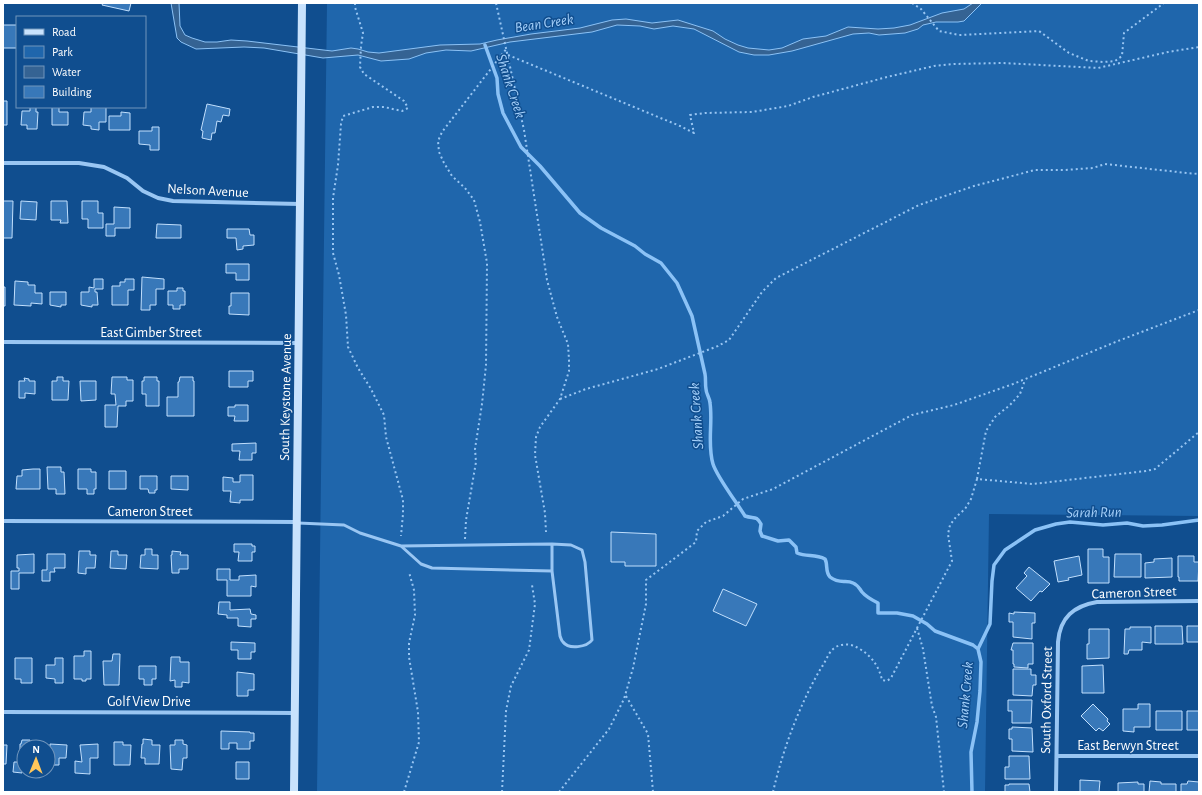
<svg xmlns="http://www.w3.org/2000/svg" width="1202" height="795" viewBox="0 0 1202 795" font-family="'Alegreya Sans',sans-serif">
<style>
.green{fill:#1f66ac}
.water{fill:#356393;stroke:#8bc2f6}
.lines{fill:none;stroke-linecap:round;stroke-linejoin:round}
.stream{stroke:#8bc2f6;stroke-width:3.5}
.building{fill:#3878b9;stroke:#c1dffd}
.path{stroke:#99c6f3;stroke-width:2;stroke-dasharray:2 3;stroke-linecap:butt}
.service{stroke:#99c6f3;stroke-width:3}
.minor{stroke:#99c6f3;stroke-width:4}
.secondary{stroke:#c8e2fd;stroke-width:8}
.labels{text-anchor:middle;stroke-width:3;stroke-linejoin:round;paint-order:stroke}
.street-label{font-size:14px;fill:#fff;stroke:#104e8f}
.water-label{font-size:15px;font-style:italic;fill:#a5d0fa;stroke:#104e8f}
</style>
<rect width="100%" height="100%" fill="#104e8f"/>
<!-- green -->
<path class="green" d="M 327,3 L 1199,3 L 1199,516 L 989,514 L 985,792 L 317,792 Z"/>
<!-- water -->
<path class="water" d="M 171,3 L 179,3 L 180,26 L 185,35 L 192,38 L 205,42 L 217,42 L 231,40 L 247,41 L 332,51 L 351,48 L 358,49 L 368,52 L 379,53 L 440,45 L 480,44 L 497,40 L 531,34 L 580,28 L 612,20 L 626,19 L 652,23 L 678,20 L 713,31 L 725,39 L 738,45 L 748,48 L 769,50 L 782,48 L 803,39 L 826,36 L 848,27 L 878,29 L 894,28 L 910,25 L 942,13 L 964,9 L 973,3 L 982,3 L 964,21 L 958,22 L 936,22 L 923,25 L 918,29 L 905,33 L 879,35 L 869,33 L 853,34 L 792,51 L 769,55 L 754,55 L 739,52 L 694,29 L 673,26 L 654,29 L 640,26 L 617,25 L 592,32 L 510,42 L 471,51 L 446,50 L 426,53 L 409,59 L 381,61 L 358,55 L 323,58 L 264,48 L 244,47 L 196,49 L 181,42 L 177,38 Z"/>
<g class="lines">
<!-- stream -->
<path class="stream" d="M 485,45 L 497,78 L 498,94 L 503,113 L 521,147 L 540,166 L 580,213 L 601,228 L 635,246 L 645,254 L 661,263 L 677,283 L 692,316 L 705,374 C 706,379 705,383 706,389 C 706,394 710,398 710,403 C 713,423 707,444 713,464 C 717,477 737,503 745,516 C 754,519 756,515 761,524 L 760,531 L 762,536 L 778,541 L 789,540 L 796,547 L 797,553 C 807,557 815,554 825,559 C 828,564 825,572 830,577 C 840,585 846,579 853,583 C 858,585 859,588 862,592 C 866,597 872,600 878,603 L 878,613 L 897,613 L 913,616 L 927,624 L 935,631 L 973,645 L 978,649 L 981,662 L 980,691 L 977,722 L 971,752 L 972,792
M 978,649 L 990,624 L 992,581 L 994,565 L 1005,550 L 1035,530 L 1056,524 L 1070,522 L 1103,525 L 1127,523 L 1143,526 L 1162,525 L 1199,520"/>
</g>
<!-- building -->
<path class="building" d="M 103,3 L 131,3 L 129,11 L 102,5 Z
M 3,25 L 17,25 L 17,48 L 3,48 Z
M 3,101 L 7,101 L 7,125 L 3,125 Z
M 207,104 L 230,109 L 229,116 L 223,115 L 221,122 L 217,121 L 215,133 L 212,133 L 211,140 L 202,138 L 203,131 L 201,130 Z
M 30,107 L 36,107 L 36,112 L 38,112 L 37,129 L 27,129 L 27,125 L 21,125 L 22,111 L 30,111 Z
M 52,107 L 59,107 L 59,112 L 68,112 L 68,125 L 52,125 Z
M 91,107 L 106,107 L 106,122 L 99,122 L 99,130 L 91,129 L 91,126 L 83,125 L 84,112 L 91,112 Z
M 121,112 L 130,113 L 130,130 L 109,130 L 109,116 L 121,116 Z
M 152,127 L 159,127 L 159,150 L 150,150 L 150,145 L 139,144 L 139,131 L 152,131 Z
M 3,201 L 13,201 L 12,238 L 3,238 Z
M 21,201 L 37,202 L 36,220 L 20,219 Z
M 51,201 L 67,201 L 68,223 L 60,223 L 61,220 L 51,220 Z
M 82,201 L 98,201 L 98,213 L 103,213 L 103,228 L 88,228 L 88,219 L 82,219 Z
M 114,207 L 130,208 L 130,228 L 115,228 L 115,236 L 106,236 L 106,224 L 114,224 Z
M 157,224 L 181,225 L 181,238 L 156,238 Z
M 227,229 L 249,229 L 250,235 L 254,235 L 254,245 L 243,246 L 243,249 L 237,250 L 236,238 L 227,238 Z
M 226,264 L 249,264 L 249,280 L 236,280 L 236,273 L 226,273 Z
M 142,277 L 164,279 L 164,289 L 156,289 L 156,305 L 150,305 L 150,310 L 141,310 Z
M 94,279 L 103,279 L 103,289 L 95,289 L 95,292 L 97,292 L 98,305 L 92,305 L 92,307 L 81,305 L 81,292 L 89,292 L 89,287 L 94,288 Z
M 125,279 L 134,279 L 134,290 L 128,290 L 128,305 L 112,305 L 112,286 L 120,286 L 120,282 L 125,282 Z
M 15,281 L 28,282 L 28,285 L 35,285 L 35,293 L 42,293 L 42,304 L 31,303 L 31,306 L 14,305 Z
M 3,287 L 5,287 L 5,306 L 3,306 Z
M 177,288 L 183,288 L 183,291 L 185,291 L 185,305 L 180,305 L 180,309 L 173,309 L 173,305 L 168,305 L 168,291 L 177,291 Z
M 50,292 L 66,292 L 66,305 L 61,305 L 61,307 L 50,305 Z
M 231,293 L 249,293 L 249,315 L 229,314 L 229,306 L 231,306 Z
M 229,371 L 253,371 L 253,381 L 248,381 L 248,387 L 229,387 Z
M 57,377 L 63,377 L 63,381 L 69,381 L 68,400 L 52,400 L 52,381 L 57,381 Z
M 112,377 L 127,377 L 127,380 L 133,380 L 133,401 L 126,401 L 126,406 L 118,406 L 117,427 L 105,427 L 105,405 L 116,405 L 115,394 L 111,394 Z
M 144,377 L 157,377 L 157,381 L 159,381 L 159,406 L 146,406 L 146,394 L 142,394 L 142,381 L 144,381 Z
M 180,377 L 193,377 L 193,381 L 194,381 L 194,416 L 167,416 L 167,397 L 178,397 L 178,382 L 179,382 Z
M 24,378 L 29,379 L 29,381 L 35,381 L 35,394 L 25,393 L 25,398 L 19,398 L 19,381 L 25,381 Z
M 80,381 L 96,381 L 96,400 L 81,401 Z
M 235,405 L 248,405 L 248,421 L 234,421 L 235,416 L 228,416 L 228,407 L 235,407 Z
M 256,443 L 256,453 L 252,453 L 252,460 L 239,460 L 240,451 L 232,451 L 232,444 Z
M 47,467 L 61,467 L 61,472 L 64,472 L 65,494 L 56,494 L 56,489 L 48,489 Z
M 33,469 L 40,469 L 40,489 L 16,489 L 17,476 L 22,476 L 22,470 Z
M 78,469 L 91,469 L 91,472 L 96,472 L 96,489 L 94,489 L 94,494 L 87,494 L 87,489 L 78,489 Z
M 109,471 L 126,471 L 126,489 L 109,489 Z
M 240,475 L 253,475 L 253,500 L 240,500 L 240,503 L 230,502 L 231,491 L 223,491 L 223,477 L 233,478 L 233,482 L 240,482 Z
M 140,476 L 157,476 L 157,490 L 155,490 L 155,493 L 149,493 L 148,489 L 140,489 Z
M 171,476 L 188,476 L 188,490 L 171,489 Z
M 611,532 L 656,534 L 656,566 L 625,566 L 625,562 L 611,562 Z
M 234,544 L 252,544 L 252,546 L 255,546 L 255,552 L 252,552 L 252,561 L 238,561 L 239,552 L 234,552 Z
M 145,549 L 152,549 L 152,555 L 158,555 L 158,569 L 140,568 L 141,555 L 145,555 Z
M 1088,549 L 1103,549 L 1103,557 L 1109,557 L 1109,583 L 1088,583 Z
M 79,551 L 90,551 L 90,555 L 96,555 L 95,568 L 86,568 L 86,574 L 78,573 Z
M 111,551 L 118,551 L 118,555 L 127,555 L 126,569 L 110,568 Z
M 172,551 L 181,552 L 180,555 L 188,555 L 188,569 L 179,569 L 179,573 L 172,573 L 171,555 L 172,555 Z
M 34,554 L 34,573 L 19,573 L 19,589 L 11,589 L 11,571 L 19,571 L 19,568 L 17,568 L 17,555 Z
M 47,554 L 65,554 L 65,568 L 54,568 L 55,572 L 50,572 L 50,581 L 42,581 L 42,570 L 47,570 Z
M 1115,554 L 1141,554 L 1141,577 L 1114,577 Z
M 1079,556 L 1082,575 L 1068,578 L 1069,580 L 1058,582 L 1054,561 Z
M 1178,556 L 1194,556 L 1194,562 L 1199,562 L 1198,581 L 1179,581 L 1179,577 L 1178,577 Z
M 1172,558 L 1172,577 L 1145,578 L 1145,563 L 1154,562 L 1154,559 Z
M 1029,567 L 1050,584 L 1042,592 L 1040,591 L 1031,601 L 1016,588 L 1027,576 L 1024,573 Z
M 217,569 L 230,569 L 230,580 L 239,580 L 239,576 L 256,575 L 256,587 L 251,586 L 251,596 L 227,596 L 227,580 L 217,580 Z
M 723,589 L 757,604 L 746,626 L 713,611 Z
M 219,602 L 230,602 L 230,610 L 250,609 L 251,614 L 256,615 L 256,619 L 251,619 L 251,627 L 238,626 L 238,618 L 227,618 L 227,615 L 218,614 Z
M 1014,612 L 1035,613 L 1035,623 L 1032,623 L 1032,639 L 1013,637 L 1013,622 L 1009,622 L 1009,613 L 1014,614 Z
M 1155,626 L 1182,626 L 1183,644 L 1155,644 Z
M 1187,626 L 1199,626 L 1199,642 L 1187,642 Z
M 1130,627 L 1151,627 L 1151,643 L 1142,642 L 1142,650 L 1129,650 L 1128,654 L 1124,654 L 1125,629 L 1130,629 Z
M 1089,629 L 1109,629 L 1109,658 L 1087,659 L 1087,644 L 1089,644 Z
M 231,642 L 255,643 L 255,652 L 251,652 L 251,659 L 238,659 L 238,650 L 231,650 Z
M 1013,643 L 1033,643 L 1033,664 L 1028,664 L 1028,668 L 1014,667 L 1014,664 L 1013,664 L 1013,650 L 1011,650 Z
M 84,651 L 91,651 L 91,679 L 86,679 L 86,681 L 82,681 L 82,679 L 74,679 L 74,656 L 84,656 Z
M 113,654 L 120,654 L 119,685 L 104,685 L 103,661 L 112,661 Z
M 171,657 L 180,657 L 180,662 L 189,662 L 189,683 L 182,682 L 182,687 L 175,687 L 175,680 L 170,681 Z
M 15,658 L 32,658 L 32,683 L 21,683 L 21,679 L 15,679 Z
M 55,658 L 63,658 L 63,683 L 55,683 L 55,679 L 46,678 L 46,665 L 55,665 Z
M 1103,665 L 1104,693 L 1082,693 L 1082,666 Z
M 139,666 L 156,666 L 156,679 L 152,679 L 152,685 L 144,685 L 144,679 L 139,679 Z
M 1013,669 L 1031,669 L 1031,675 L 1036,675 L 1036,685 L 1033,685 L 1032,696 L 1013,695 Z
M 237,672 L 254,674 L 254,690 L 248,690 L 248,696 L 237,696 Z
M 1008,700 L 1032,700 L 1031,723 L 1012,723 L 1012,711 L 1008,711 Z
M 1093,704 L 1108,719 L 1107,721 L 1110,724 L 1103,731 L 1099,728 L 1096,731 L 1081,716 Z
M 1138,704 L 1150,704 L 1150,727 L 1134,727 L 1134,732 L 1123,731 L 1123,709 L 1138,709 Z
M 1156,711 L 1182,711 L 1182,730 L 1156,730 Z
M 1187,711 L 1199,711 L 1199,730 L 1187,730 Z
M 1012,727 L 1032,728 L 1033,752 L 1012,751 L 1012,739 L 1009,739 L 1009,729 L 1012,729 Z
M 221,731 L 250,732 L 250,733 L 254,733 L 254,741 L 250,741 L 250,749 L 237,749 L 237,743 L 229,743 L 229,749 L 221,749 Z
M 143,739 L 152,740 L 152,745 L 160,745 L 159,764 L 145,764 L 145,758 L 141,758 L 142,744 L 143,744 Z
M 22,740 L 30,740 L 29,744 L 37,744 L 37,747 L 24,747 L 24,763 L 22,763 L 22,773 L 13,772 L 14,762 L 20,762 L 20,744 L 21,744 Z
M 175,740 L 183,740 L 183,744 L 187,745 L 187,758 L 183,758 L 182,770 L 171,769 L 170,745 L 175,745 Z
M 114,742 L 123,742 L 123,745 L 131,745 L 130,765 L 114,765 Z
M 50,744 L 67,745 L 66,758 L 59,758 L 59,765 L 53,765 L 53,758 L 50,758 Z
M 98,744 L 98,758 L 90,758 L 90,774 L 75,773 L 75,761 L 82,762 L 80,745 Z
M 3,745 L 7,745 L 6,764 L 3,764 Z
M 1009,756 L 1029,756 L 1030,779 L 1005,779 L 1005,767 L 1009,767 Z
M 236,762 L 249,762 L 249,779 L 236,779 Z
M 1080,780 L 1100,781 L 1099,792 L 1080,792 Z
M 1150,781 L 1161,782 L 1161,784 L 1176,784 L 1176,792 L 1149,792 Z
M 1188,781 L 1199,782 L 1199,792 L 1181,792 L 1181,784 L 1187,784 Z
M 1138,782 L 1138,784 L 1144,784 L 1144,792 L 1118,792 L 1118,783 Z
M 1009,784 L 1029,784 L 1030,792 L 1005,792 L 1005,785 L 1009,785 Z"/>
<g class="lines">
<!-- path -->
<path class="path" d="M 355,3 L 355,7 L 363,33 L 361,46 L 360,67 L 364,74 L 404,101 L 408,108 L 402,111 L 384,107 L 373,107 L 343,116 L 341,124 L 338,165 L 333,198 L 333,253 L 339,275 L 346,315 L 348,347 L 358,368 L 371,389 L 384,415 L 386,437 L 403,500 L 403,514 L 401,536
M 496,3 L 524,130 L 547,280 L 557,317 L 568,344 L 569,360 L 569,371 L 560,399 L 540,427 L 536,437 L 535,455 L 545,513 L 546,532
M 912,3 L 921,9 L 939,31 L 959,35 L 1039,31 L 1069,53 L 1089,61 L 1104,62 L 1115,61 L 1122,56 L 1124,33 L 1164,3
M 508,55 L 680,126 L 694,133 L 690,115 L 705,113 L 752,112 L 788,106 L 813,97 L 887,77 L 934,66 L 954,64 L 1003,63 L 1098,68 L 1168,52 L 1199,47
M 560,399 L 586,389 L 658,369 L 718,346 L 729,340 L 762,292 L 776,278 L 919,205 L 974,186 L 1035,170 L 1064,170 L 1093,168 L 1105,164 L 1187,173 L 1199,174
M 977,479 L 986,431 L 995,417 L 1010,405 L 1020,394 L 1025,380
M 465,539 L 466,520 L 476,462 L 475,449 L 482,404 L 486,365 L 487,263 L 480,222 L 474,200 L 465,188 L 452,176 L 444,163 L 439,152 L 438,141 L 442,132 L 507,48
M 917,628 L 923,649 L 932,706 L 936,717 L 944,792
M 626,696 L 648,734 L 653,792
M 404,792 L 419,742 L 418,712 L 409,657 L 409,643 L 415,615 L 414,590 L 409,572
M 502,792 L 506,711 L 511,686 L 529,650 L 535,604 L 532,585
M 559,792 L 609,729 L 624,699 L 633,668 L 646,604 L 646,580 L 696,542 L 697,531 L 706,522 L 723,516 L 743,499 L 773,489 L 912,415 L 954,405 L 1013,384 L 1118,341 L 1199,310
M 773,792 C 783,749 799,706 821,668 C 825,663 828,654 832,650 C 839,643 850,643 858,648 C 871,655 879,666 882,680 L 887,681 L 891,678 L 952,561 L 948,534 L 950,525 L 956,517 L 965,509 L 971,499 L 977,479 L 1033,484 L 1146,471 L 1155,469 L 1199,432"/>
<!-- service -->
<path class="service" d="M 298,523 L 344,525 L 360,533 L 401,546 L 552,544 L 571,545 L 582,550 L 585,562 L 592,640 C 587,647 569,650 563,642 C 561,640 561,638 560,636 L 552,571 L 432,568 L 421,564 L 401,546
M 552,571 L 552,544"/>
<!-- minor -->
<path class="minor" d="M 3,163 L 79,163 L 104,167 L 127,178 L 143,191 L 158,198 L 173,201 L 300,204
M 3,342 L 298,343
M 3,521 L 296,522
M 3,712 L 294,713
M 1057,756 L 1199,756
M 1056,792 L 1058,642 C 1060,617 1074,606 1097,602 L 1199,601"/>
<!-- secondary -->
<path class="secondary" d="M 294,792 L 302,3"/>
</g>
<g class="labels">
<!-- street labels -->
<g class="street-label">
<text transform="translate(208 190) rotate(3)" y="5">Nelson Avenue</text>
<text x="151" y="337">East Gimber Street</text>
<text transform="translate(285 397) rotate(-89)" y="5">South Keystone Avenue</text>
<text x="150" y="516">Cameron Street</text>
<text transform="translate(1134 592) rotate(-2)" y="5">Cameron Street</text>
<text transform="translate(1046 700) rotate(-89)" y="5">South Oxford Street</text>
<text x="149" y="706">Golf View Drive</text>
<text x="1128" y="750">East Berwyn Street</text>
</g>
<!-- water labels -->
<g class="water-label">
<text transform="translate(544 23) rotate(-9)" y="5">Bean Creek</text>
<text transform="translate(511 86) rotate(72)" y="5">Shank Creek</text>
<text transform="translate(696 416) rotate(-94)" y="5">Shank Creek</text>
<text transform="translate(1094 512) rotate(-1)" y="5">Sarah Run</text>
<text transform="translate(965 695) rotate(-85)" y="5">Shank Creek</text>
</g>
</g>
<!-- border -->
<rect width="1202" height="795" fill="none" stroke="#ffffff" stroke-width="8"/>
<!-- legend -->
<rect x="16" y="16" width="130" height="92" fill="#104e8f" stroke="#7095bc"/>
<rect x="24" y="29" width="20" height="6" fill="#c8e2fd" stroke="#7095bc"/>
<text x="52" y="36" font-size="12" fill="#ffffff">Road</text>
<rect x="24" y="46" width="20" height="12" fill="#1f66ac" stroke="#7095bc"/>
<text x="52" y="56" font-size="12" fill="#ffffff">Park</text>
<rect x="24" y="66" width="20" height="12" fill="#356393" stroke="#7095bc"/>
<text x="52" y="76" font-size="12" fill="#ffffff">Water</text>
<rect x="24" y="86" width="20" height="12" fill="#3878b9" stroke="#7095bc"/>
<text x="52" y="96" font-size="12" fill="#ffffff">Building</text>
<!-- north arrow -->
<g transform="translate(36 759) rotate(1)"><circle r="19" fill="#104e8f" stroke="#7095bc"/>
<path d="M0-3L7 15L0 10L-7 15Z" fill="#ffc75b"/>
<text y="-6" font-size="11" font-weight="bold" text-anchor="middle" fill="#ffffff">N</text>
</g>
</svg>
